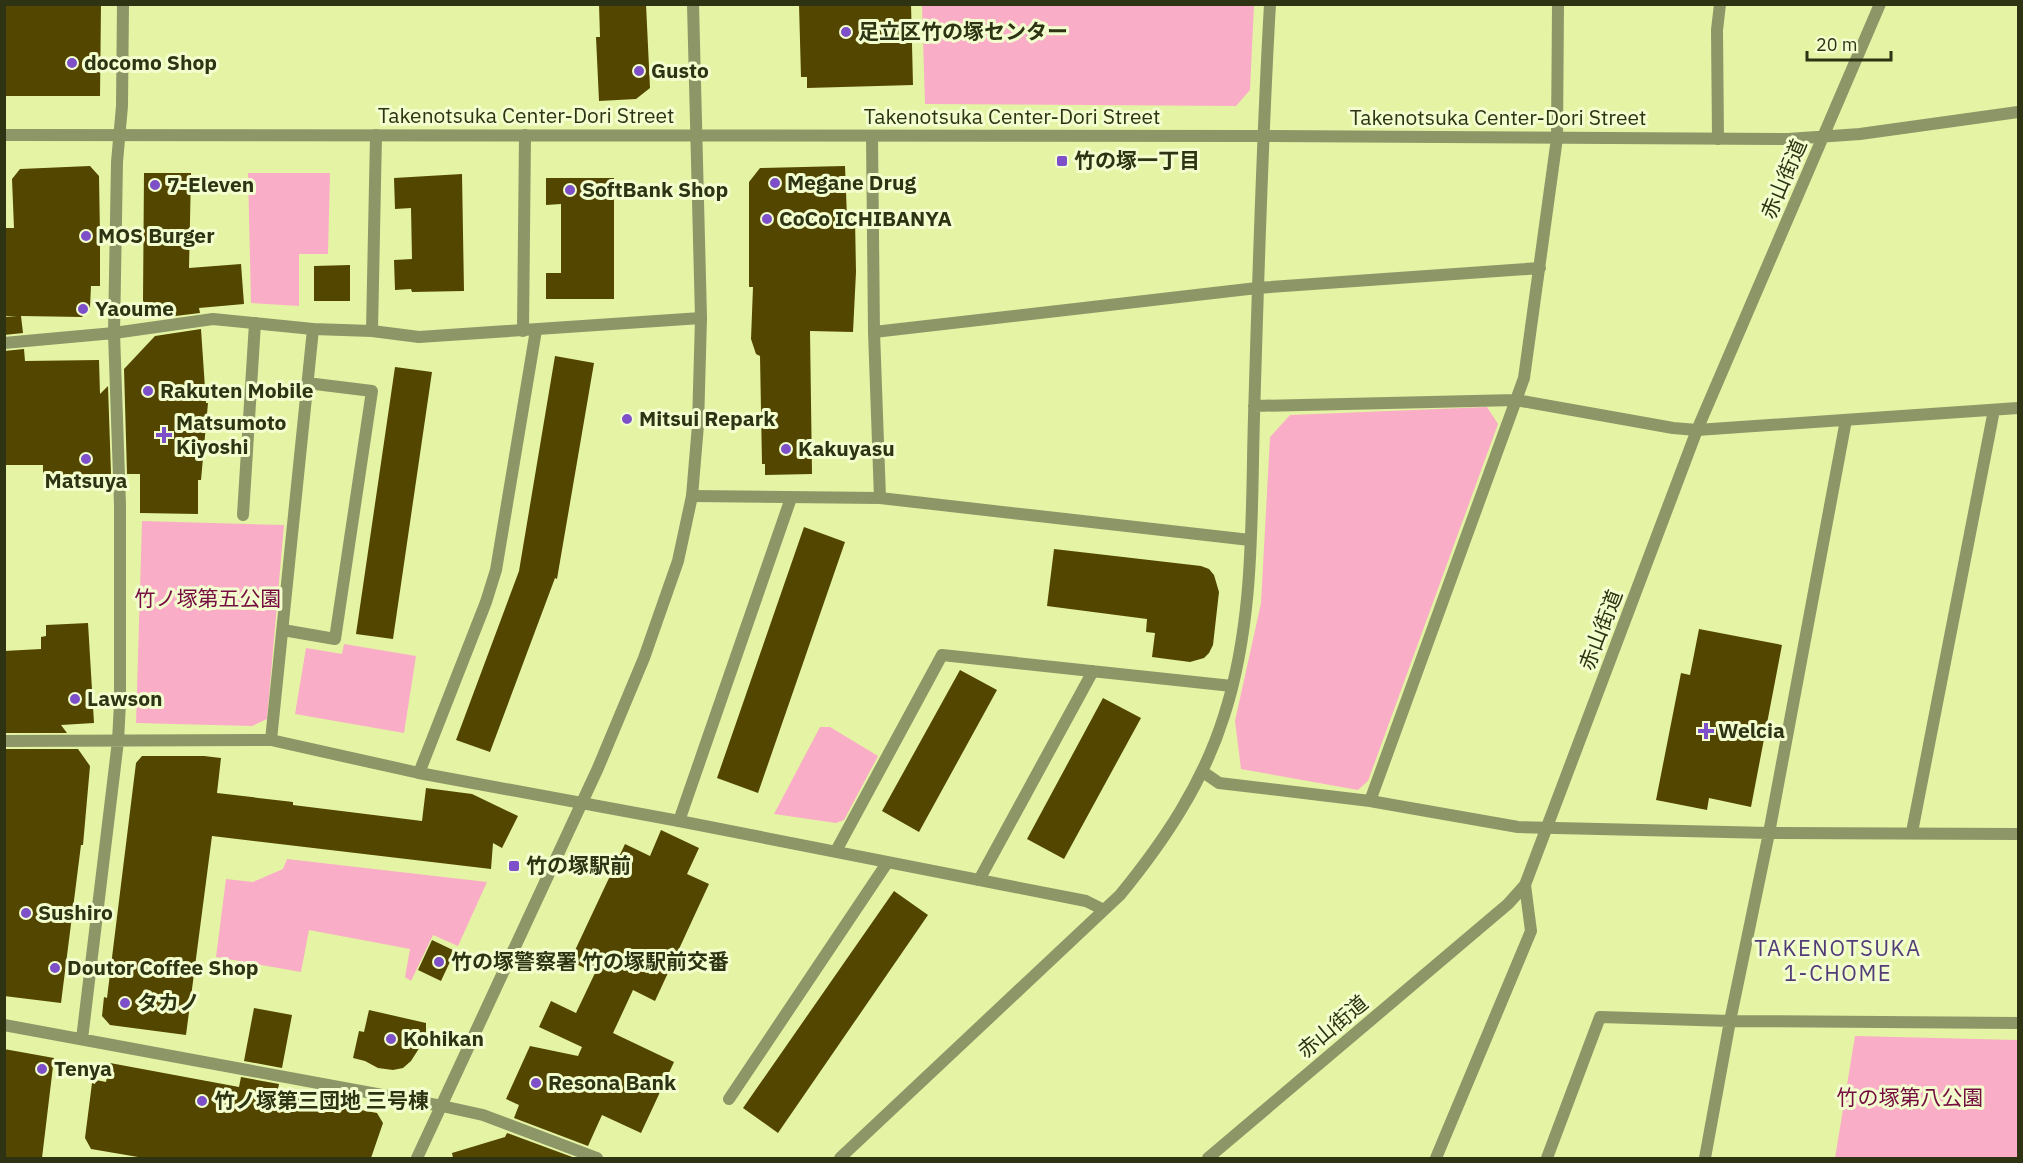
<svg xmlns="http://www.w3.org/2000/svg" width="2023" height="1163" viewBox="0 0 2023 1163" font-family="'IBM Plex Sans','Noto Sans JP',sans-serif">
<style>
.green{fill:#faadc7}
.building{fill:#534600}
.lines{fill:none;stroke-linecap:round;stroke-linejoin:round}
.service{stroke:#8c9667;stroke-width:12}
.minor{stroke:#8c9667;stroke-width:12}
.tertiary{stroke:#8c9667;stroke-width:12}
.poi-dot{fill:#7d4fc8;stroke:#f3fecf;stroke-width:2}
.labels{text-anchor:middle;stroke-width:6;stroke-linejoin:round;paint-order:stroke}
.poi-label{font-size:21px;font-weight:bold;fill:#2d3313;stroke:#f3fecf;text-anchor:start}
.street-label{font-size:21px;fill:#2d3313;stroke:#f3fecf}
.park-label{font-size:21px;fill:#750d41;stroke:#f3fecf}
.neighbourhood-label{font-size:22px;letter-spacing:1.5px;fill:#513c78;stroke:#f3fecf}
</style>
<rect width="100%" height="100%" fill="#e4f4a4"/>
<!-- green -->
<path class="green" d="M 922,5 L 1254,5 L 1250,90 L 1236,106 L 925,104 Z
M 248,173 L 330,173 L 328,254 L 299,254 L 299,306 L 251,303 Z
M 1487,407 L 1498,424 L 1368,781 L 1358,790 L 1241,769 L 1235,721 L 1261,603 L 1270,437 L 1290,415 Z
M 142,521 L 284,525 L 267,719 L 252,726 L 136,723 Z
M 344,644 L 416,656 L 404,733 L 295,714 L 306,648 L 342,654 Z
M 820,727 L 830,727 L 878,756 L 844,820 L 836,823 L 774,814 Z
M 287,859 L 487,882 L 458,946 L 433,935 L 411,981 L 405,977 L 410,949 L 309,930 L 301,972 L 216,957 L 226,879 L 253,882 L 283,869 Z
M 1855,1036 L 2018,1040 L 2018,1158 L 1835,1158 Z"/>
<!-- building -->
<path class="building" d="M 4,4 L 101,4 L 100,96 L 4,96 Z
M 599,4 L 646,4 L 650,88 L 636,99 L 599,101 L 596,37 L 600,37 Z
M 799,4 L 911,4 L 913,85 L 807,88 L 807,77 L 801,77 Z
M 90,166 L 99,176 L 100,236 L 100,286 L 91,286 L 90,307 L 82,317 L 21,316 L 23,333 L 4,335 L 4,317 L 17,316 L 4,316 L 4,228 L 14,228 L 12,179 L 20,169 Z
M 845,166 L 847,218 L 855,218 L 856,272 L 853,332 L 810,331 L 812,474 L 765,475 L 765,464 L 762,464 L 760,356 L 756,354 L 751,339 L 753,287 L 749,287 L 749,182 L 760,168 Z
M 144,173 L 191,173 L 189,268 L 241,264 L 244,304 L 199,308 L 200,313 L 159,318 L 143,301 Z
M 462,174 L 464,291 L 412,292 L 411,289 L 395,290 L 394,260 L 412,259 L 411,208 L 395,209 L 394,178 Z
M 546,178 L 614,178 L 614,299 L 546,299 L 546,273 L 561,273 L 561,204 L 546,205 Z
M 350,265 L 350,301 L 314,301 L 314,266 Z
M 201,329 L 206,403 L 208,403 L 201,480 L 198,480 L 198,514 L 140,513 L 140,474 L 127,474 L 124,369 L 155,336 Z
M 24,349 L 25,361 L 99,360 L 100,394 L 108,386 L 111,474 L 43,475 L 43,465 L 4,465 L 4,351 Z
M 555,356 L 594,363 L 557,579 L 555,578 L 490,752 L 456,740 L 519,571 Z
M 395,367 L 432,372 L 393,639 L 356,634 Z
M 804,527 L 845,542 L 758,793 L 717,778 Z
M 1054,549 L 1201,566 L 1209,569 L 1214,575 L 1219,592 L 1213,645 L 1209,653 L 1204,658 L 1190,662 L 1152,657 L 1155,633 L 1146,632 L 1147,619 L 1047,606 Z
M 88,623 L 94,723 L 61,725 L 67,733 L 4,733 L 4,651 L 41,649 L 41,637 L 46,636 L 46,625 Z
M 1699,629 L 1782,645 L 1751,807 L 1709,798 L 1707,810 L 1656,800 L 1681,673 L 1690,675 Z
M 960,670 L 997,690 L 919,832 L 882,811 Z
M 1103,698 L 1141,718 L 1064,859 L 1027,839 Z
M 4,749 L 78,749 L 90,766 L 83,845 L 81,845 L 61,1003 L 4,996 Z
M 142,756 L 204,756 L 221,758 L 217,793 L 293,802 L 293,805 L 422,821 L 426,788 L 472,794 L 518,816 L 502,848 L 493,843 L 491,869 L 212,836 L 186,1035 L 110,1025 L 102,1016 L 104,997 L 107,998 L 136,763 Z
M 661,830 L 699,848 L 687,874 L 709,884 L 655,1001 L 633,990 L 613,1033 L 674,1062 L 641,1133 L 602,1115 L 588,1146 L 514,1118 L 519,1105 L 506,1099 L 530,1046 L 578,1056 L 582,1047 L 539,1027 L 551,1001 L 576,1013 L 595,973 L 570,961 L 625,844 L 650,856 Z
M 894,891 L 928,915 L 778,1133 L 743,1108 Z
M 432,940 L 455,951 L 441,981 L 418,970 Z
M 254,1008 L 292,1015 L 282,1068 L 244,1061 Z
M 369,1010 L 426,1023 L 426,1034 L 418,1050 L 411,1061 L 403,1068 L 393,1070 L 378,1068 L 365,1061 L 353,1058 L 359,1031 L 364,1032 Z
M 4,1049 L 54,1058 L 42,1158 L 4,1158 Z
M 110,1063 L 239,1087 L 241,1077 L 279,1084 L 277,1094 L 377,1113 L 383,1123 L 371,1158 L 144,1158 L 91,1149 L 85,1138 L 92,1083 L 95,1084 L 96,1080 L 106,1082 Z
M 507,1133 L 575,1158 L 453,1158 L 452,1153 L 505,1137 Z"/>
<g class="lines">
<!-- service -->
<path class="service" d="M 372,331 L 376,135
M 523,331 L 525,135
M 243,515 L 255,323
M 283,630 L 335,639 L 372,391 L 307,383
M 271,740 L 313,329
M 419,773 L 486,602 L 496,570 L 536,330
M 679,821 L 791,498
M 836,851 L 942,655 L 1232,686
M 979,880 L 1093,671
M 729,1099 L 887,863
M 1436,1158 L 1531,931 L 1525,885"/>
<!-- minor -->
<path class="minor" d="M 872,136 L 874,332 L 880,498
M 1718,139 L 1717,30 L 1720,4
M 874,332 L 1257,288 L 1540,268
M 4,343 L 114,333 L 213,319 L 313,329 L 372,331 L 419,337 L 701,318
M 1254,406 L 1516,400 L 1673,428 L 1697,430 L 2018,408
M 692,496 L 880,498 L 1250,540
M 4,741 L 271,740 L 419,773 L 679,821 L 1086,901 L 1104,910
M 1203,772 L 1219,783 L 1370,801 L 1518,827 L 1769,833 L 2018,834
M 1370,801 L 1524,378 L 1557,138 L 1558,4
M 1912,832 L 1994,410
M 4,1025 L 442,1106 L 483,1115 L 597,1158
M 82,1039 L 118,741 L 120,703 L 120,505 L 114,333 L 117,162 L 122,106 L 123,4
M 840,1158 L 1120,895 C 1165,840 1203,783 1224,716 C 1255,620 1251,516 1254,417 C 1258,279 1262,142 1270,4
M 1547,1158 L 1600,1017 L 1730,1021 L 2018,1023
M 1705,1158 L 1730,1021 L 1769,833 L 1846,420"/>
<!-- tertiary -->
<path class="tertiary" d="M 4,135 L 1263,136 L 1788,139 L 1860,134 L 2018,112
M 417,1158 L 598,768 L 644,658 L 678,561 L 692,496 L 698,425 L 701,318 L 693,4
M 1208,1158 L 1508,904 L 1525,885 L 1697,430 L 1880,4"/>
</g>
<!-- markers -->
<g class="poi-dot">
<circle cx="846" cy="32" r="6"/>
<circle cx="72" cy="63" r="6"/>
<circle cx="639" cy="71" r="6"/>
<rect x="1056" y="155" width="12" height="12" rx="3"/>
<circle cx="775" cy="183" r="6"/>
<circle cx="155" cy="185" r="6"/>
<circle cx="570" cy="190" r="6"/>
<circle cx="767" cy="219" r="6"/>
<circle cx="86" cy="236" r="6"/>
<circle cx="83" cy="309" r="6"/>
<circle cx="148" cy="391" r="6"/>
<circle cx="627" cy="419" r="6"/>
<path d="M161 426h6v6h6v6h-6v6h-6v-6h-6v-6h6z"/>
<circle cx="786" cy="449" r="6"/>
<circle cx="86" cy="459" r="6"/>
<circle cx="75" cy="699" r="6"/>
<path d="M1703 722h6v6h6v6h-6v6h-6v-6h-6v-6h6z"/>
<rect x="508" y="860" width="12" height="12" rx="3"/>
<circle cx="26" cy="913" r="6"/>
<circle cx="439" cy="962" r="6"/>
<circle cx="55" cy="968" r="6"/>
<circle cx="125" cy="1003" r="6"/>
<circle cx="391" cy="1039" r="6"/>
<circle cx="42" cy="1069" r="6"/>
<circle cx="536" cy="1083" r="6"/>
<circle cx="202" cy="1101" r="6"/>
</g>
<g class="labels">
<!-- poi labels -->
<g class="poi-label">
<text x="858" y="39">足立区竹の塚センター</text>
<text x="84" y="70">docomo Shop</text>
<text x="651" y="78">Gusto</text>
<text x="1074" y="168">竹の塚一丁目</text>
<text x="787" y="190">Megane Drug</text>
<text x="167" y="192">7-Eleven</text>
<text x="582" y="197">SoftBank Shop</text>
<text x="779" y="226">CoCo ICHIBANYA</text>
<text x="98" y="243">MOS Burger</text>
<text x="95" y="316">Yaoume</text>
<text x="160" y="398">Rakuten Mobile</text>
<text x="639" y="426">Mitsui Repark</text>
<text x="176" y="430">Matsumoto<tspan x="176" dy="24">Kiyoshi</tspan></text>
<text x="798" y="456">Kakuyasu</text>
<text x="86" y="488" text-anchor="middle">Matsuya</text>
<text x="87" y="706">Lawson</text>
<text x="1718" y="738">Welcia</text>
<text x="526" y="873">竹の塚駅前</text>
<text x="38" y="920">Sushiro</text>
<text x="451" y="969">竹の塚警察署 竹の塚駅前交番</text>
<text x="67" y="975">Doutor Coffee Shop</text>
<text x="137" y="1010">タカノ</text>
<text x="403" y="1046">Kohikan</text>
<text x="54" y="1076">Tenya</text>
<text x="548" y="1090">Resona Bank</text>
<text x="214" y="1108">竹ノ塚第三団地 三号棟</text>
</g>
<!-- street labels -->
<g class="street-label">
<text x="526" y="123">Takenotsuka Center-Dori Street</text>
<text x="1012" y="124">Takenotsuka Center-Dori Street</text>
<text x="1498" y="125">Takenotsuka Center-Dori Street</text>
<text transform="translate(1784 179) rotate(-67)" y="7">赤山街道</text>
<text transform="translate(1601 630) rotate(-69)" y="7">赤山街道</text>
<text transform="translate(1333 1027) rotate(-40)" y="7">赤山街道</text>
</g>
<!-- park labels -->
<g class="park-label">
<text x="208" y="606">竹ノ塚第五公園</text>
<text x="1910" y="1105">竹の塚第八公園</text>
</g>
<!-- neighbourhood labels -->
<g class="neighbourhood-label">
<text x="1838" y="956">TAKENOTSUKA<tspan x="1838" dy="25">1-CHOME</tspan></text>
</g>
</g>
<!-- border -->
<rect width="2023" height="1163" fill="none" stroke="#2d3313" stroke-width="12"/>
<!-- scale -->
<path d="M1807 51v9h84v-9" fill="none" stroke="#2d3313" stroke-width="3"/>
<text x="1816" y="51" font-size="18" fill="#2d3313" stroke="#f3fecf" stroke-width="4.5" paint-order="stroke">20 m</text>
</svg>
